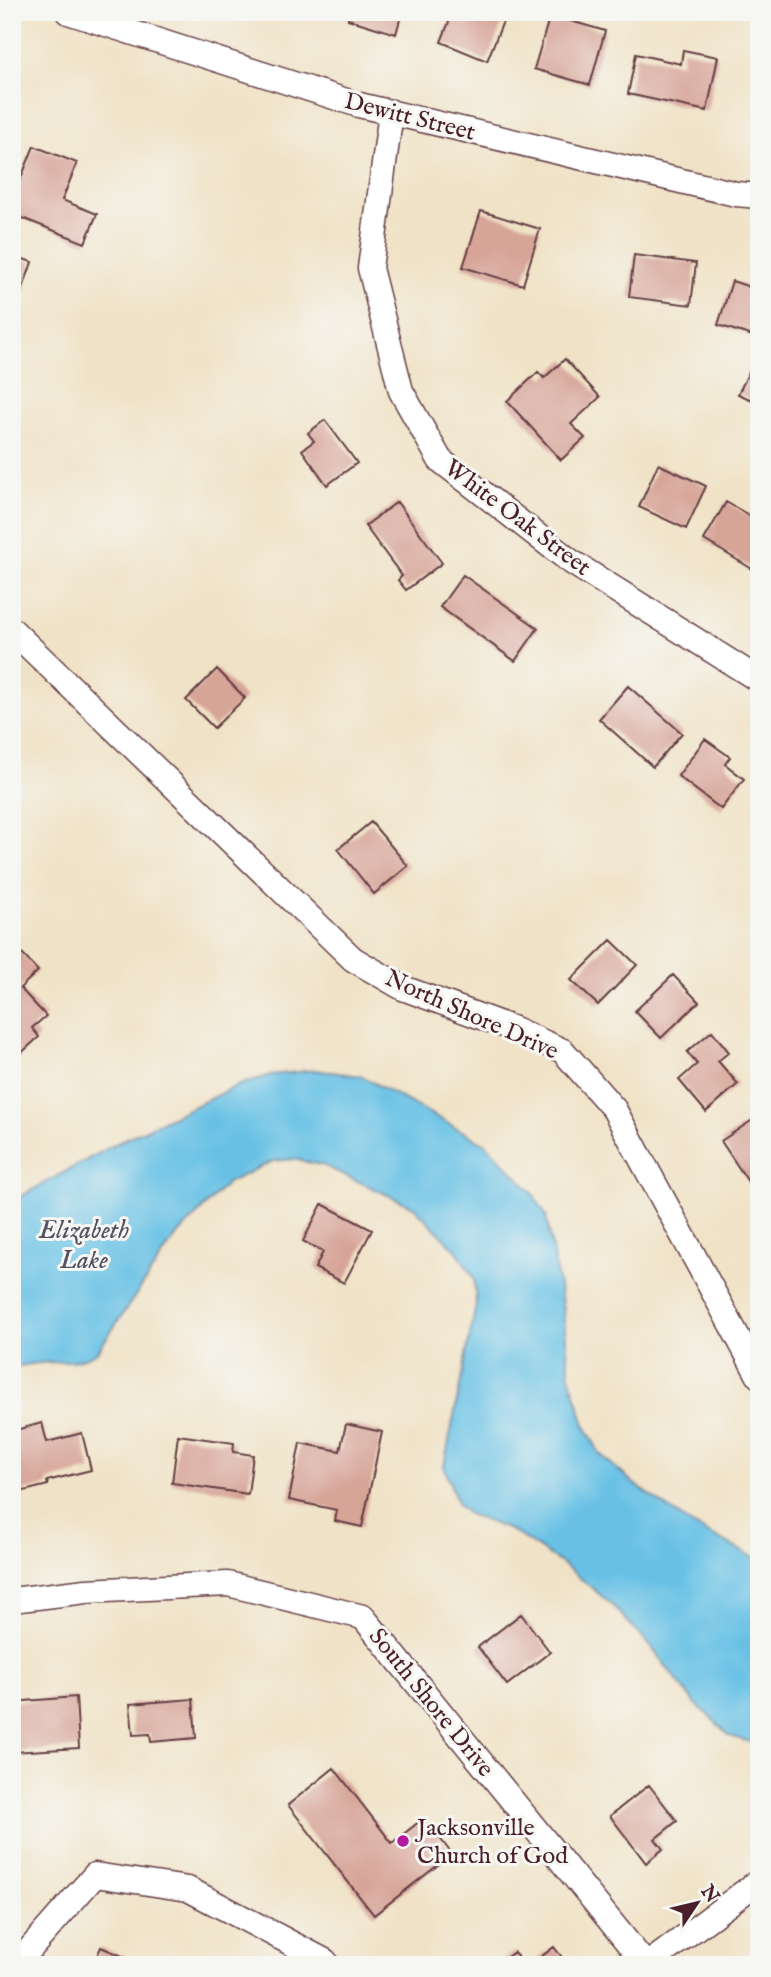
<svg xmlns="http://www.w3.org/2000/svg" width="771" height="1977" viewBox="0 0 771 1977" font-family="'IM FELL English',serif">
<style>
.water{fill:#68c1e5;stroke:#597088;stroke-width:2}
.building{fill:#d7a498}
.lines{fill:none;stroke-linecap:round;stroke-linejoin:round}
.minor-casing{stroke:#633c42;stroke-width:27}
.minor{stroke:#fff;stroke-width:24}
.poi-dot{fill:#b5179e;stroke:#f6f6f2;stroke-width:2.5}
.labels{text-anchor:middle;stroke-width:6;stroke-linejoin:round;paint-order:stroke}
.street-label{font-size:24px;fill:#4a1f2b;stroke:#f6f6f2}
.poi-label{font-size:24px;fill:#4a1f2b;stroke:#f6f6f2;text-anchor:start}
.water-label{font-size:26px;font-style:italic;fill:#535063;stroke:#f6f6f2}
</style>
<rect width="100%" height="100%" fill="#f6f6f2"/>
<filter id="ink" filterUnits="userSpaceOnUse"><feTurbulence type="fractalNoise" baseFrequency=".0143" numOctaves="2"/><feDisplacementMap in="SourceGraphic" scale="14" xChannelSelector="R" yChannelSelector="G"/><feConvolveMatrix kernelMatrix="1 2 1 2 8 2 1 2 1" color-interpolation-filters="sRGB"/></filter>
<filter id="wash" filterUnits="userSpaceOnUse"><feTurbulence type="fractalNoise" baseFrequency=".00686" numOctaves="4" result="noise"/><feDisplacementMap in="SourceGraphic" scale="28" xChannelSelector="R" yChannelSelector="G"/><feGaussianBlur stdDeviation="1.57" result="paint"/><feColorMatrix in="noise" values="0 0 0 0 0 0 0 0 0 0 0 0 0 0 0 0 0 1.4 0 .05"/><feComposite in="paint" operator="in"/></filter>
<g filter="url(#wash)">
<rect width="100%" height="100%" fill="#f0e2c6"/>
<!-- water -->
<path class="water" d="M 315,1070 L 361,1076 L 486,1144 L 532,1192 L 546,1215 L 563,1309 L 570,1378 L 586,1428 L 600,1454 L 633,1483 L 692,1525 L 759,1560 L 759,1740 L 750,1742 L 730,1736 L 693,1701 L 648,1643 L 611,1604 L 567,1567 L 512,1531 L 468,1514 L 458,1505 L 444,1466 L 476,1305 L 474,1278 L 457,1251 L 414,1207 L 325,1166 L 294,1159 L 273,1161 L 227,1183 L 173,1240 L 97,1352 C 73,1368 39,1357 12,1369 L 12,1201 L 123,1140 L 239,1085 L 271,1075 Z"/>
<g id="blocks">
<!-- building -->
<path class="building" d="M 350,12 L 402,12 L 396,34 L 348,19 Z
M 453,12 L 487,12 L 504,19 L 487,61 L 441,42 Z
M 550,15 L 605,31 L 590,85 L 534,69 Z
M 683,50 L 718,57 L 707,111 L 628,94 L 636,54 L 681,64 Z
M 34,146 L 77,163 L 62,200 L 97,214 L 85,243 L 12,214 L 12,200 Z
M 481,211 L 540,229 L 523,285 L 463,267 Z
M 12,255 L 32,262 L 13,317 L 12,316 Z
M 634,255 L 696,263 L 691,305 L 629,297 Z
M 732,281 L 759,290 L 759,338 L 718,325 Z
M 565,359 L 600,397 L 571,424 L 585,438 L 561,460 L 507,401 L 538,372 L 544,378 Z
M 754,362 L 759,364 L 759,403 L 738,394 Z
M 325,420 L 357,463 L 327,485 L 302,450 L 314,441 L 308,433 Z
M 658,464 L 706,486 L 686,529 L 639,507 Z
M 397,502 L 442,563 L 406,590 L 398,580 L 402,576 L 365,526 Z
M 726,502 L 759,521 L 759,573 L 704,540 Z
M 463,575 L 538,628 L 515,661 L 440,607 Z
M 217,669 L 245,698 L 214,728 L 186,700 Z
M 628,686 L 682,733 L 653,767 L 599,719 Z
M 705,739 L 730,757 L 725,764 L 744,779 L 721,809 L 678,776 Z
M 371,822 L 408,866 L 374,894 L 338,849 Z
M 611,940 L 637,965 L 598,1005 L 571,980 Z
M 12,943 L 38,971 L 20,988 L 46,1016 L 32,1028 L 39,1037 L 19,1055 L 12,1048 Z
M 673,975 L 699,1002 L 661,1038 L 635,1011 Z
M 712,1031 L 729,1052 L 718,1061 L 738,1084 L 706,1112 L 679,1080 L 697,1064 L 687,1052 Z
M 754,1119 L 759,1126 L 759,1194 L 757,1195 L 721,1141 Z
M 322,1204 L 372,1230 L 344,1283 L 315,1268 L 323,1252 L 303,1241 Z
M 42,1423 L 47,1442 L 82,1433 L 91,1470 L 47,1481 L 48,1485 L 12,1494 L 12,1446 L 14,1445 L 12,1431 Z
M 346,1424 L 382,1432 L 362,1527 L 335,1521 L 337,1510 L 289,1500 L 300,1443 L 340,1451 Z
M 178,1435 L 234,1443 L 233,1452 L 253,1455 L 248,1494 L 172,1483 Z
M 521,1614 L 550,1652 L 507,1685 L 478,1647 Z
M 76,1697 L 79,1748 L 12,1752 L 12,1702 Z
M 193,1699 L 196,1738 L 151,1742 L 150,1734 L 133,1735 L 130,1704 Z
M 334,1768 L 392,1843 L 424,1818 L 452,1854 L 374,1915 L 288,1805 Z
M 649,1785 L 677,1821 L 655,1839 L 663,1849 L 646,1863 L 610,1816 Z
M 101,1947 L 143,1965 L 93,1965 Z
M 554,1947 L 568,1965 L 536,1965 L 534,1962 Z
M 514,1952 L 524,1965 L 496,1965 Z"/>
</g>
</g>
<g filter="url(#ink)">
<use href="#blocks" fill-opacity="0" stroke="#633c42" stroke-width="2"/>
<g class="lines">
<defs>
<path id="minor" d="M 68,12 L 359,105 L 736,194 L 759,196
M 391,112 L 370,268 L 401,391 L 440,460 L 570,561 L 759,680
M 12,630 L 353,959 L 403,988 L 514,1029 L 563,1051 L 614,1109 L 759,1376
M 12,1600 L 86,1591 L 228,1584 L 363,1617 L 646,1965
M 16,1965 L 95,1875 L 188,1889 L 325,1961 L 328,1965
M 647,1965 L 759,1881"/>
</defs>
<!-- minor casing -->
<use href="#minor" class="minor-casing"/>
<!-- minor -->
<use href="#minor" class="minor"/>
</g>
</g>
<!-- markers -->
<circle class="poi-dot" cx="403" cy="1841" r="7"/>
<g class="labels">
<!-- street labels -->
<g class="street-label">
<text transform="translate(410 116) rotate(14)" y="8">Dewitt Street</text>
<text transform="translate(518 517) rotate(37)" y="8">White Oak Street</text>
<text transform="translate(472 1014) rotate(24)" y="8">North Shore Drive</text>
<text transform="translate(432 1702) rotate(51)" y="8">South Shore Drive</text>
</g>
<!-- poi labels -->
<g class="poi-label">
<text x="417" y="1835">Jacksonville<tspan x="417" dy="28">Church of God</tspan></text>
</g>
<!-- water labels -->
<g class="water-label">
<text x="84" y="1238">Elizabeth<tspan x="84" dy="30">Lake</tspan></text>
</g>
</g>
<!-- margin -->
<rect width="771" height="1977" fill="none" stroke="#f6f6f2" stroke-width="42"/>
<!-- north arrow -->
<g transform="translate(697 1903) rotate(55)" stroke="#f6f6f2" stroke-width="5" paint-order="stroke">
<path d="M0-5L12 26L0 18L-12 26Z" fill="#4a1f2b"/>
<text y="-10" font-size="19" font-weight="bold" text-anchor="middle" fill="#4a1f2b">N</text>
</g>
</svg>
